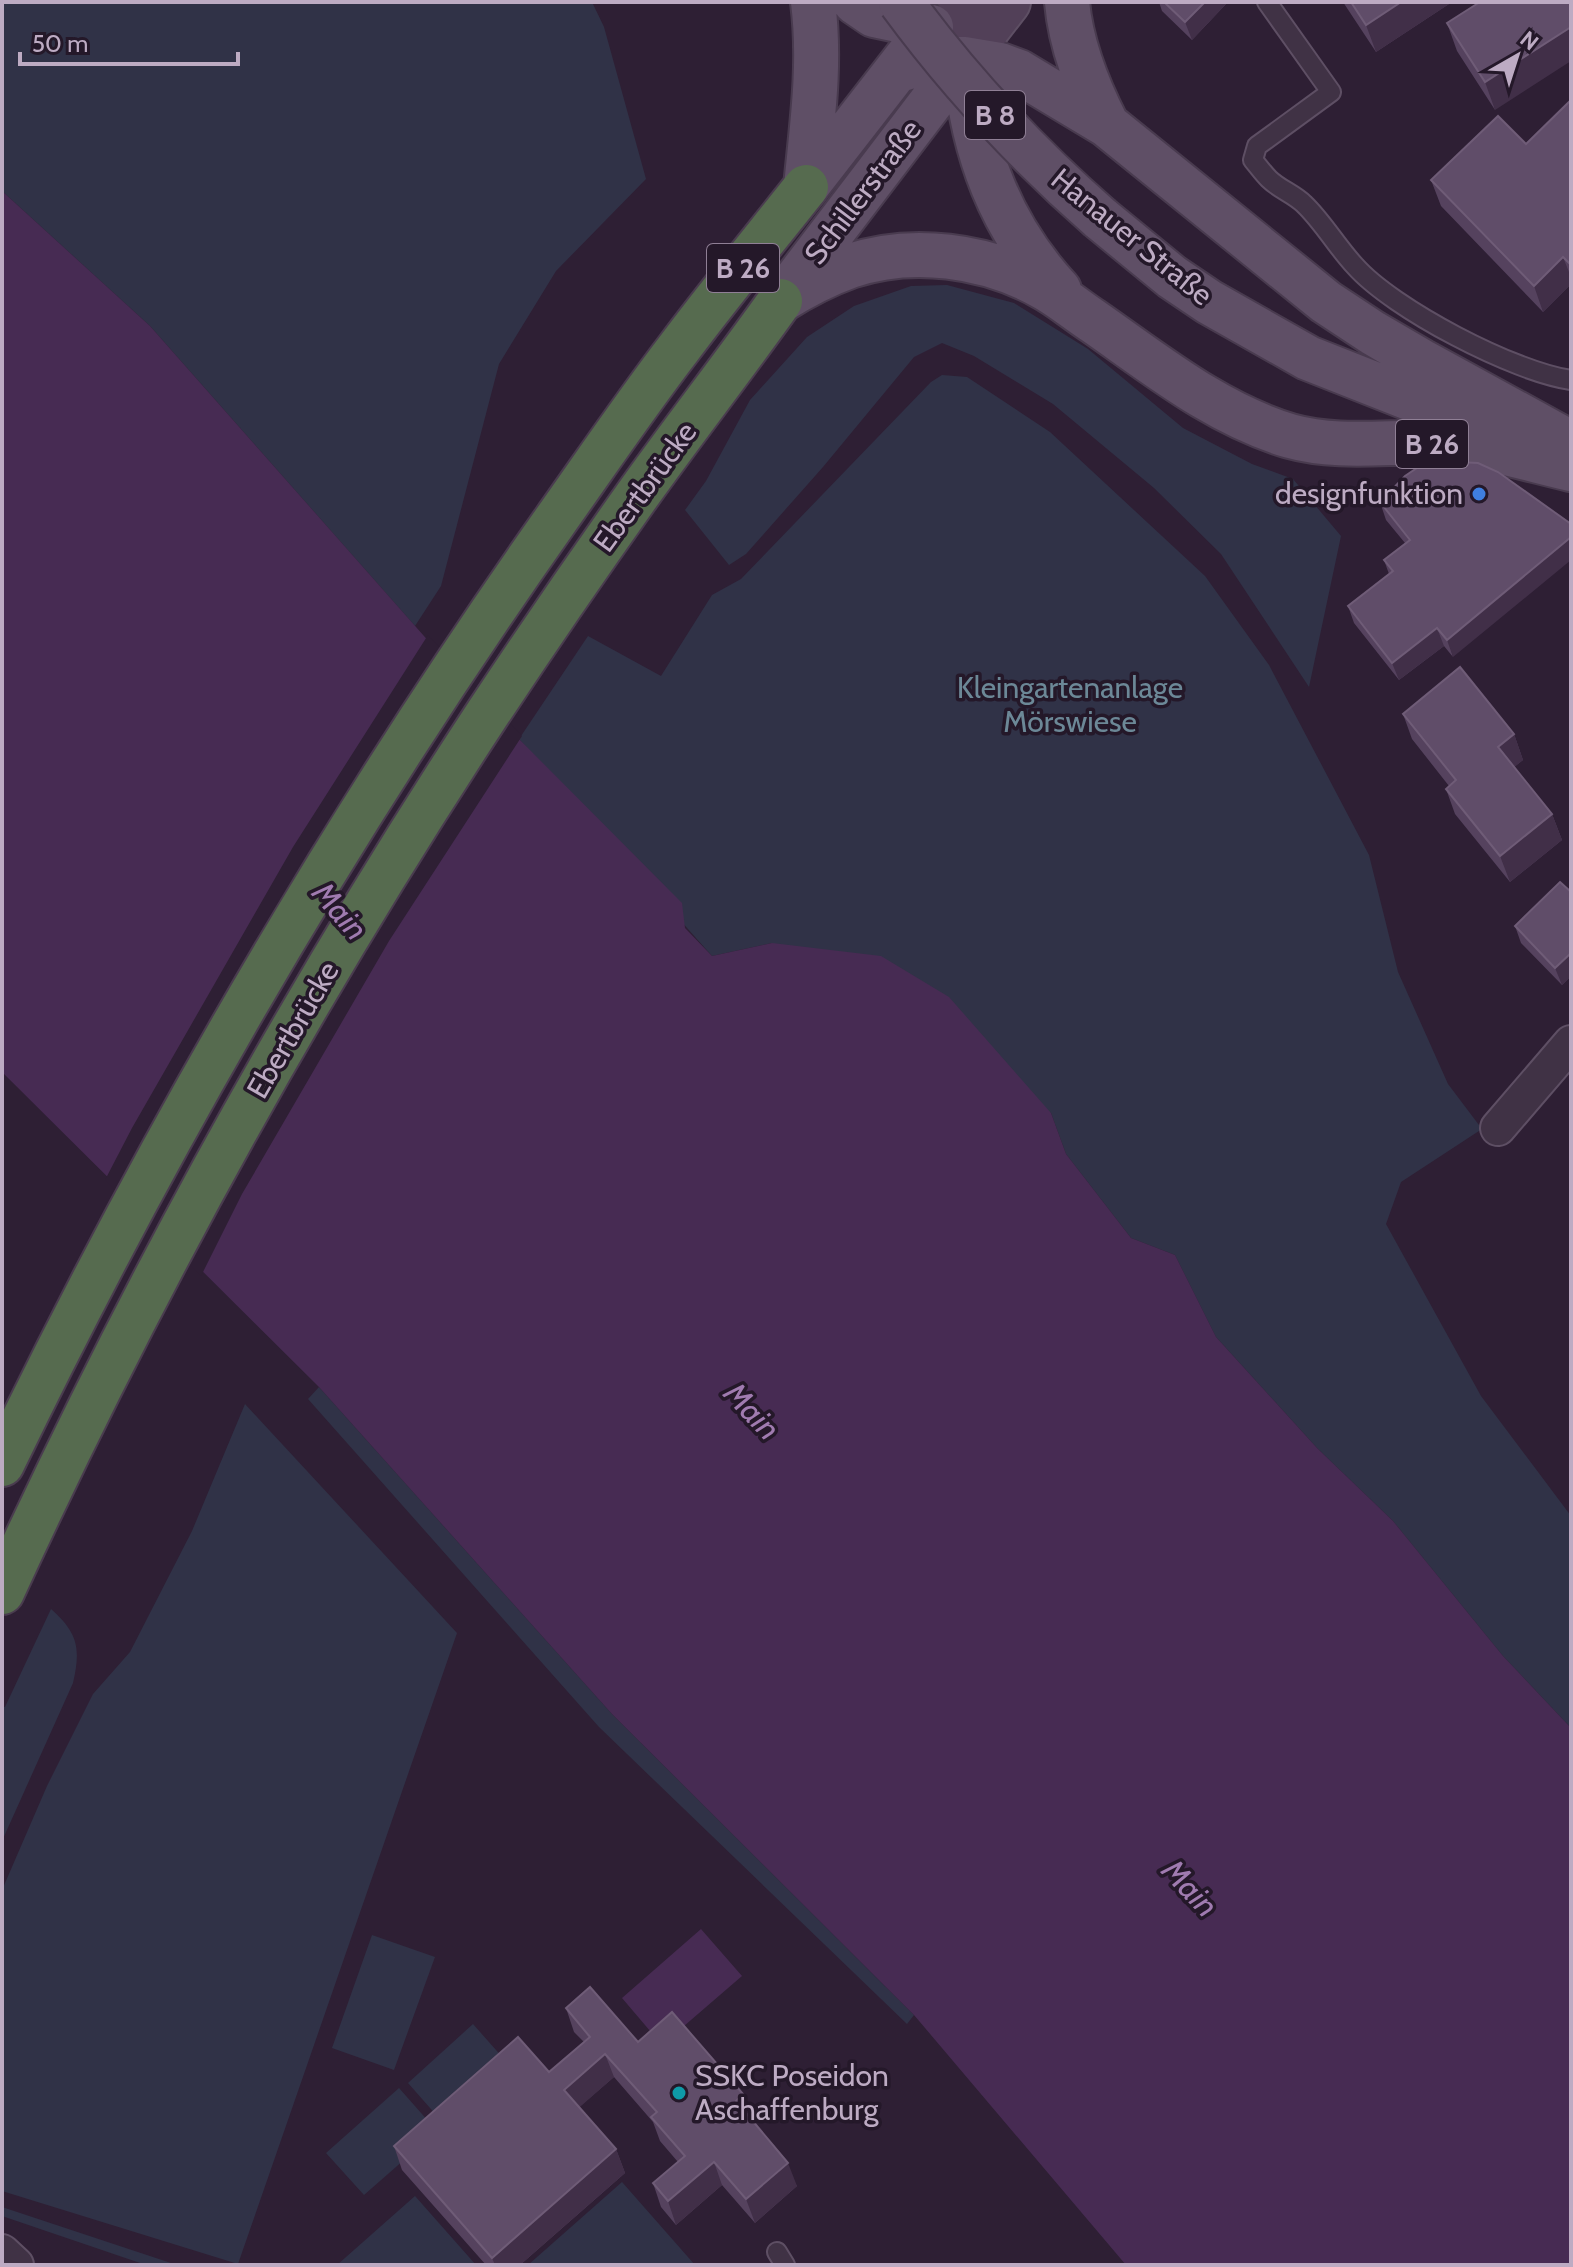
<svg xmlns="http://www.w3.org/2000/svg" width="1573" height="2267" viewBox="0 0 1573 2267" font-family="Cabin,sans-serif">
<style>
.green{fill:#303247}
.water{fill:#472b53}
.pier{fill:#2e1f34}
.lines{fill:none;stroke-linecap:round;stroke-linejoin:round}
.lane-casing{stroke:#5e4f64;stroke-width:22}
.street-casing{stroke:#5e4f64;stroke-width:38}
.secondary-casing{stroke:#5e4f64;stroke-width:48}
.primary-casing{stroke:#493b4f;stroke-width:48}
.highway-casing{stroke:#4a3c4f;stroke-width:48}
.lane{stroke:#403245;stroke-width:18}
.street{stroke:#403245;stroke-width:34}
.secondary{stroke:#524058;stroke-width:44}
.primary{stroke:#5f4f66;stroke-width:44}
.highway{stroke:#566b4f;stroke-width:44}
.primary-bridge-casing{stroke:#493b4f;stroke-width:48;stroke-linecap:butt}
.primary-bridge{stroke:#5f4f66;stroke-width:44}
.wall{fill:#55425e}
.shaded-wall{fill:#412f48}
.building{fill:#604d69;stroke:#6f5c77;stroke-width:2}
.shop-dot{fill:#3f7fe0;stroke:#241829;stroke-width:3}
.culture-dot{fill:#0f9aa8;stroke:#241829;stroke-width:3}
.labels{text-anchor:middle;stroke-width:7;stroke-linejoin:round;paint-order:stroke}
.shield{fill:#241829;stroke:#8f7f95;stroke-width:2}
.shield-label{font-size:28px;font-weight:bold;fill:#bdabc3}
.street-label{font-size:30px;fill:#bdabc3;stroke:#241829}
.poi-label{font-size:30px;fill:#bdabc3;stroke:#241829;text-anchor:end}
.park-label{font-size:30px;fill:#6c8897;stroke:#241829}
.water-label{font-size:32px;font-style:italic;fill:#a07bb0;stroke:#241829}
</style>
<rect width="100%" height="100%" fill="#2e1f34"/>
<!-- green -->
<path class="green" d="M 2,2 L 592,2 L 604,27 L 646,179 L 556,271 L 499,364 L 441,586 L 415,626 L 150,326 L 2,191 Z
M 947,285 L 1014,303 L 1088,349 L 1183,428 L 1252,464 L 1293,479 L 1341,536 L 1309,687 L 1221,554 L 1154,488 L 1053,404 L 974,356 L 942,343 L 914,357 L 823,467 L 746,554 L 729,565 L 685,510 L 706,481 L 750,400 L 807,337 L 854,306 L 911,286 Z
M 942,375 L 967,377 L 1050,432 L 1205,576 L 1269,665 L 1369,855 L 1398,972 L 1448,1084 L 1482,1129 L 1401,1182 L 1386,1224 L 1481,1396 L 1571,1516 L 1571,1728 L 1503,1656 L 1393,1521 L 1317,1448 L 1216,1337 L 1175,1255 L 1131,1238 L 1066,1154 L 1051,1113 L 772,943 L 712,956 L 519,739 L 588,636 L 661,676 L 712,595 L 741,579 L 931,382 Z
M 319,1387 L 612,1714 L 914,2015 L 907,2024 L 599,1727 L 308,1399 Z
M 245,1404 L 457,1633 L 238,2264 L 2,2191 L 2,1890 L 47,1786 L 93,1694 L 130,1652 L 192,1531 Z
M 51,1609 C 78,1633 81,1648 73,1683 L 2,1841 L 2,1707 L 5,1707 Z
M 372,1935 L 435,1957 L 394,2070 L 332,2048 Z
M 473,2024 L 511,2067 L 445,2125 L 408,2083 Z
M 399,2088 L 437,2131 L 364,2195 L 326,2153 Z
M 622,2182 L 695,2265 L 528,2265 Z
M 415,2196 L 476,2265 L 337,2265 Z
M 2,2207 L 177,2265 L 146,2265 L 2,2216 Z"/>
<!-- water -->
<path class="water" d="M 2,191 L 150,326 L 439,653 L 519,739 L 682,903 L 685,928 L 712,956 L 772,943 L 881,956 L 949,997 L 1051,1113 L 1066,1154 L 1131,1238 L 1175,1255 L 1216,1337 L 1317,1448 L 1393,1521 L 1503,1656 L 1571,1728 L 1571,2265 L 1126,2265 L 914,2015 L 612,1714 L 319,1387 L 2,1072 Z
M 701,1929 L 742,1976 L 662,2045 L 622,1998 Z"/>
<!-- pier -->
<path class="pier" d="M 428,635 L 522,736 L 389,941 L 242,1194 L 201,1276 L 105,1180 L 132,1128 L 293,847 Z"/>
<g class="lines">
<defs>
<path id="lane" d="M 1267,2 L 1331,92 L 1257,146 L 1253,160 C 1258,166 1263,173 1269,179 C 1279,189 1294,194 1304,204 C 1323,222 1337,247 1355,266 C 1393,309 1514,372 1571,380
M 777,2252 L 785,2265"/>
<path id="street" d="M 1498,1128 L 1571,1043
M 2,2252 L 16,2265"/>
<path id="secondary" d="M 961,2 L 964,59
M 964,59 L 1008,2"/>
<path id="primary" d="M 855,2 L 874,15 L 931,27
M 1067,2 C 1071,46 1087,86 1107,125
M 965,67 C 973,152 1000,226 1059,290
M 896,71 L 933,59 L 964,59 L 1000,65 L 1019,72 L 1107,125 L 1326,302 L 1373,333 L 1421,361 L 1567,441
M 806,187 L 914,48
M 806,187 C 812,125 821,64 813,2
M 1100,218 L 1172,277 L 1209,302 L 1308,358 L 1503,435
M 789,289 L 964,59
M 780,301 C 802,287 825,275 850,266 C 912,245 986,255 1043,287 C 1060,296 1076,310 1093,321 C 1155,364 1216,414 1290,436 C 1347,452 1407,437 1465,445 C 1500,450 1536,461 1571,469"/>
<path id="highway" d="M 2,1464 C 161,1135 345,819 555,521 C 596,463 636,404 679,348 C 720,293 764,240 806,187
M 2,1592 C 141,1289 303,995 486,716 C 535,642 585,569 636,497 C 683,431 733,367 780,301"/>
</defs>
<!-- lane casing -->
<use href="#lane" class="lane-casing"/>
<!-- street casing -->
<use href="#street" class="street-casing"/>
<!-- secondary casing -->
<use href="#secondary" class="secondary-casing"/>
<!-- primary casing -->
<use href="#primary" class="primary-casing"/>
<!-- highway casing -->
<use href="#highway" class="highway-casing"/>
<!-- lane -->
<use href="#lane" class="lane"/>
<!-- street -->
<use href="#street" class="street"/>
<!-- secondary -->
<use href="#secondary" class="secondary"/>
<!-- primary -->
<use href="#primary" class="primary"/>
<!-- highway -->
<use href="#highway" class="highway"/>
<defs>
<path id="primary-bridge" d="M 901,2 C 959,81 1026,153 1100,218"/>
</defs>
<!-- primary-bridge casing -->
<use href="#primary-bridge" class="primary-bridge-casing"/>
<!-- primary-bridge -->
<use href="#primary-bridge" class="primary-bridge"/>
</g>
<!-- wall -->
<path class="wall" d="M 1159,2 L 1227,2 L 1227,3 L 1192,40 L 1162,11 Z
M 1343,2 L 1452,2 L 1376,52 Z
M 1480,2 L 1495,110 L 1457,51 L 1447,23 Z
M 1571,100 L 1571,284 L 1543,312 L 1441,206 L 1431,180 L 1526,144 Z
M 1405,476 L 1453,657 L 1444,646 L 1399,680 L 1354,623 L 1348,606 L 1389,574 L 1384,560 L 1405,543 L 1386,520 L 1380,502 Z
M 1403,714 L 1514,734 L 1523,760 L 1514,767 L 1552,814 L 1562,840 L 1510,882 L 1455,814 L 1446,789 L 1449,786 L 1412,739 Z
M 1571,892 L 1571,976 L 1562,985 L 1521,943 L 1515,926 Z
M 566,2008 L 638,2042 L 752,2118 L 751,2119 L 797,2186 L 755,2223 L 722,2185 L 676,2225 L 661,2207 L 653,2183 L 678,2162 L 660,2141 L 653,2122 L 614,2077 L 579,2107 L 616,2149 L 625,2173 L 520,2265 L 486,2265 L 402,2170 L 394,2146 L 549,2072 L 584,2042 L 574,2032 Z"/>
<!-- shaded-wall -->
<path class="shaded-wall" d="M 1205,2 L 1227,2 L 1227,3 L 1192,40 L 1185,22 Z
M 1401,2 L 1452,2 L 1376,52 L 1366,25 Z
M 1571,27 L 1571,61 L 1495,110 L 1485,82 Z
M 1563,257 L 1571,277 L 1571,284 L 1543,312 L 1534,286 Z
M 1571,537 L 1571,560 L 1453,657 L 1447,640 Z
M 1437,628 L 1444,646 L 1399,680 L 1392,663 Z
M 1514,734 L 1523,760 L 1507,773 L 1498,747 Z
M 1552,814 L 1562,840 L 1510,882 L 1500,856 Z
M 1571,953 L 1571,976 L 1562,985 L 1555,968 Z
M 605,2054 L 614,2077 L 573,2113 L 564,2090 Z
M 743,2094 L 752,2118 L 744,2125 L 736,2101 Z
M 616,2149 L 625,2173 L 520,2265 L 495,2265 L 492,2258 Z
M 714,2162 L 722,2185 L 676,2225 L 668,2201 Z
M 788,2163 L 797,2186 L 755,2223 L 746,2199 Z"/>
<!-- building -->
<path class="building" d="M 1164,2 L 1205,2 L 1185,22 Z
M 1351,2 L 1401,2 L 1366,25 Z
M 1480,2 L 1571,2 L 1571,27 L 1485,82 L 1447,23 Z
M 1571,100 L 1571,265 L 1563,257 L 1534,286 L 1431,180 L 1498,116 L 1526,144 Z
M 1438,461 L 1478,463 L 1498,472 L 1571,524 L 1571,537 L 1447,640 L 1437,628 L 1392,663 L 1348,606 L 1393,571 L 1384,560 L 1410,540 L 1380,502 L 1405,476 L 1420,466 Z
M 1460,667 L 1514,734 L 1498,747 L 1552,814 L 1500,856 L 1446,789 L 1456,780 L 1403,714 Z
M 1560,882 L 1571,892 L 1571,953 L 1555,968 L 1515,926 Z
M 590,1987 L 638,2042 L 672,2012 L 743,2094 L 736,2101 L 788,2163 L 746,2199 L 714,2162 L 668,2201 L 653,2183 L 685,2156 L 651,2117 L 657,2112 L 605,2054 L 564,2090 L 616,2149 L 492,2258 L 394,2146 L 518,2037 L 549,2072 L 590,2037 L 566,2008 Z"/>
<!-- markers -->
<circle class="shop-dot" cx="1479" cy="494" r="8"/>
<circle class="culture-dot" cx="679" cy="2093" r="8"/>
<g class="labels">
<!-- shield labels -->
<g class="shield">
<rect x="965" y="91" width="60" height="48" rx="6"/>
<rect x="707" y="244" width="72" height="48" rx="6"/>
<rect x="1396" y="420" width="72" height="48" rx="6"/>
</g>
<g class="shield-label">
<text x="995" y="125">B 8</text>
<text x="743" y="278">B 26</text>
<text x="1432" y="454">B 26</text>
</g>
<!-- street labels -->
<g class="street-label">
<text transform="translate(863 192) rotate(-53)" y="10">Schillerstraße</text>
<text transform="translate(1132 237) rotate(39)" y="10">Hanauer Straße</text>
<text transform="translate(645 487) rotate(-54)" y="10">Ebertbrücke</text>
<text transform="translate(293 1030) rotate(-60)" y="10">Ebertbrücke</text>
</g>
<!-- poi labels -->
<g class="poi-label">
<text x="1463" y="504">designfunktion</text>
<text x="695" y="2086" text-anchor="start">SSKC Poseidon<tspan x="695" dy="34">Aschaffenburg</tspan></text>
</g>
<!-- park labels -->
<g class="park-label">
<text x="1070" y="698">Kleingartenanlage<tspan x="1070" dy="34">Mörswiese</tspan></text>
</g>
<!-- water labels -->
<g class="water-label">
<text transform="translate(340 911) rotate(49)" y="11">Main</text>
<text transform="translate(752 1411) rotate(47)" y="11">Main</text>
<text transform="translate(1190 1888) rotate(47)" y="11">Main</text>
</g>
</g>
<!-- border -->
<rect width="1573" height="2267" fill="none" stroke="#bdabc3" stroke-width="8"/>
<!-- north arrow -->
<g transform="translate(1517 56) rotate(39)" stroke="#241829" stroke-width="6" paint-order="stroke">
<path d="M0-6L14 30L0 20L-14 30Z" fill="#bdabc3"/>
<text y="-12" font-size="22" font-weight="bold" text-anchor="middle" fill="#bdabc3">N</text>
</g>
<!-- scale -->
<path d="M20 52v12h218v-12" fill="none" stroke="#bdabc3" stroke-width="4"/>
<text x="32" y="52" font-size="24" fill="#bdabc3" stroke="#241829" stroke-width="6" paint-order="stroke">50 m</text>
</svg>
